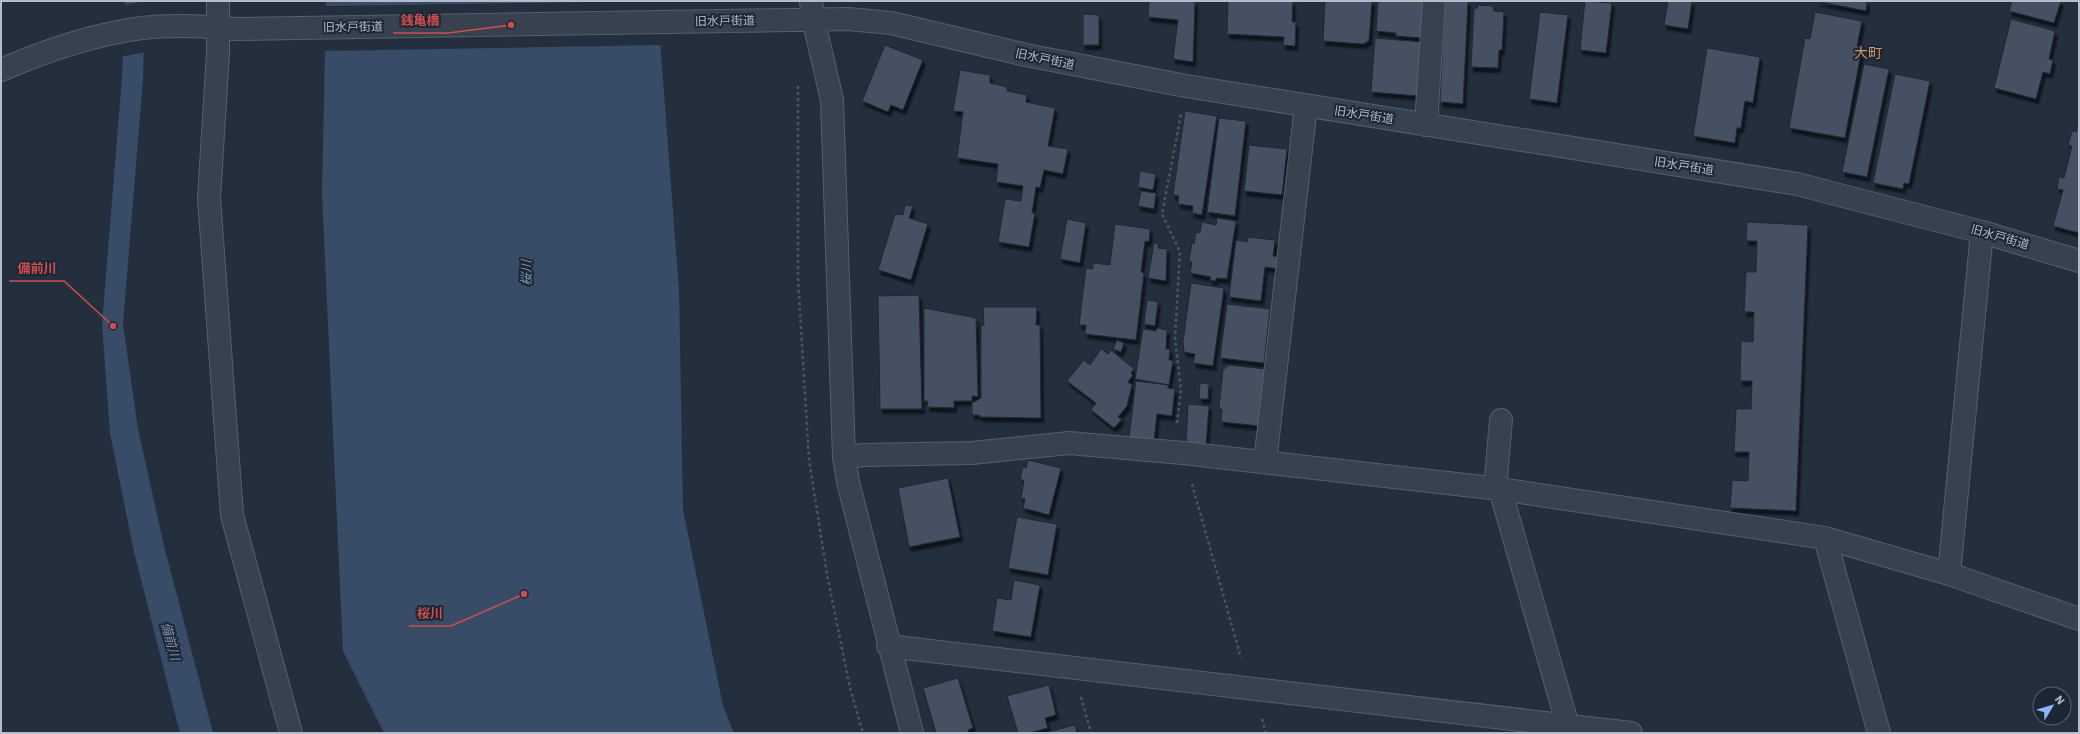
<svg xmlns="http://www.w3.org/2000/svg" width="2080" height="734" viewBox="0 0 2080 734" font-family="'IBM Plex Sans','Noto Sans JP',sans-serif">
<style>
.water{fill:#394c67}
.pier{fill:#242f3e}
.building{fill:#455162;stroke:#1f2835;filter:url(#shadow)}
.lines{fill:none;stroke-linecap:round;stroke-linejoin:round}
.minor-casing{stroke:#565f6c;stroke-width:24}
.path{stroke:#44595c;stroke-width:2.5;stroke-dasharray:3 3;stroke-linecap:butt}
.minor{stroke:#38414e;stroke-width:22}
.labels{text-anchor:middle;stroke-width:4;stroke-linejoin:round;paint-order:stroke}
.street-label{font-size:12px;fill:#b4bcc9;stroke:#1d2633}
.water-label{font-size:13px;font-style:italic;fill:#7c92b1;stroke:#1d2633}
.quarter-label{font-size:14px;fill:#d59563;stroke:#1d2633}
.leader{fill:none;stroke:#ce4d50;stroke-width:1.5}
.callout-dot{fill:#ce4d50;stroke:#1d2633;stroke-width:1.5}
.callout-label{font-size:13px;text-anchor:middle;font-weight:bold;fill:#ce4d50;stroke:#1d2633;stroke-width:4;stroke-linejoin:round;paint-order:stroke}
</style>
<defs>
<filter id="shadow"><feDropShadow dx="2.5" dy="4.5" stdDeviation="1" flood-color="#0009"/></filter>
</defs>
<rect width="100%" height="100%" fill="#242f3e"/>
<!-- water -->
<path class="water" d="M 125,1 L 145,1 L 143,79 L 123,324 L 138,429 L 164,546 L 213,733 L 180,733 L 134,552 L 110,433 L 102,324 L 122,78 Z
M 326,1 L 657,1 L 679,291 L 683,510 L 723,706 L 734,733 L 384,733 L 343,651 L 322,193 Z"/>
<!-- pier -->
<path class="pier" d="M 147,1 L 145,52 L 121,57 L 123,5 Z
M 659,1 L 662,45 L 323,51 L 324,6 Z"/>
<!-- building -->
<path class="building" d="M 1149,1 L 1195,1 L 1193,62 L 1173,59 L 1178,20 L 1148,17 Z
M 1228,1 L 1293,1 L 1292,22 L 1296,22 L 1295,46 L 1283,45 L 1284,37 L 1227,34 Z
M 1325,1 L 1372,1 L 1369,41 L 1363,44 L 1323,41 Z
M 1378,1 L 1426,1 L 1423,38 L 1396,36 L 1396,33 L 1376,31 Z
M 1445,1 L 1468,1 L 1463,104 L 1440,102 Z
M 1585,1 L 1612,3 L 1606,53 L 1580,50 Z
M 1668,1 L 1692,1 L 1688,29 L 1664,25 Z
M 1816,1 L 1867,1 L 1866,11 Z
M 2012,1 L 2061,1 L 2054,23 L 2009,11 Z
M 1477,5 L 1493,6 L 1494,11 L 1504,12 L 1502,50 L 1499,50 L 1498,68 L 1471,67 L 1474,8 L 1478,8 Z
M 1540,12 L 1568,15 L 1557,103 L 1529,99 Z
M 1815,12 L 1862,21 L 1857,46 L 1862,48 L 1845,138 L 1789,128 L 1805,38 L 1810,39 Z
M 1083,14 L 1099,15 L 1099,45 L 1083,45 Z
M 2011,19 L 2055,31 L 2049,59 L 2053,60 L 2050,74 L 2043,72 L 2036,99 L 1994,88 Z
M 1375,38 L 1422,42 L 1418,96 L 1371,92 Z
M 885,45 L 923,60 L 903,110 L 891,105 L 888,112 L 862,101 Z
M 1707,48 L 1760,57 L 1753,103 L 1745,101 L 1741,128 L 1737,128 L 1735,143 L 1693,136 Z
M 1864,64 L 1889,69 L 1867,177 L 1842,172 Z
M 960,70 L 990,75 L 990,83 L 1007,87 L 1007,91 L 1027,95 L 1026,102 L 1055,108 L 1048,146 L 1068,149 L 1063,174 L 1044,170 L 1040,188 L 1036,187 L 1032,213 L 1035,213 L 1029,247 L 998,242 L 1005,199 L 1021,201 L 1023,186 L 996,182 L 998,164 L 957,158 L 963,112 L 953,111 Z
M 1895,74 L 1930,81 L 1909,184 L 1904,183 L 1903,189 L 1873,183 Z
M 1185,111 L 1217,116 L 1202,215 L 1192,213 L 1193,206 L 1178,204 L 1179,196 L 1173,195 Z
M 1219,118 L 1246,121 L 1235,216 L 1207,212 Z
M 2079,119 L 2079,233 L 2053,226 L 2063,190 L 2057,189 L 2059,177 L 2064,178 L 2072,146 L 2068,145 L 2072,131 L 2076,132 Z
M 1249,145 L 1287,149 L 1282,195 L 1244,191 Z
M 1140,171 L 1156,174 L 1153,190 L 1138,187 Z
M 1141,191 L 1156,193 L 1154,209 L 1138,206 Z
M 905,205 L 913,206 L 909,218 L 928,224 L 911,280 L 878,270 L 895,214 L 903,215 Z
M 1217,218 L 1236,221 L 1227,279 L 1217,278 L 1215,281 L 1210,280 L 1211,277 L 1190,273 L 1192,262 L 1189,261 L 1192,243 L 1194,244 L 1196,232 L 1200,233 L 1202,222 L 1216,225 Z
M 1067,219 L 1086,223 L 1080,263 L 1060,259 Z
M 1747,222 L 1808,225 L 1796,511 L 1730,508 L 1732,480 L 1748,481 L 1749,452 L 1734,452 L 1736,409 L 1751,409 L 1752,381 L 1740,381 L 1741,341 L 1753,342 L 1754,312 L 1744,312 L 1746,272 L 1756,272 L 1757,241 L 1746,241 Z
M 1115,224 L 1150,229 L 1149,242 L 1145,241 L 1141,272 L 1144,273 L 1136,340 L 1085,334 L 1086,325 L 1079,325 L 1086,268 L 1093,269 L 1093,263 L 1110,265 Z
M 1248,237 L 1275,240 L 1273,256 L 1281,257 L 1280,269 L 1265,267 L 1261,301 L 1229,297 L 1236,240 L 1247,242 Z
M 1154,243 L 1158,244 L 1158,248 L 1167,249 L 1166,281 L 1148,278 Z
M 1191,283 L 1224,288 L 1213,366 L 1193,363 L 1195,354 L 1184,352 L 1183,342 Z
M 919,295 L 922,409 L 880,409 L 878,296 Z
M 1147,300 L 1158,302 L 1155,326 L 1144,324 Z
M 1227,304 L 1270,309 L 1264,363 L 1220,358 Z
M 983,307 L 1037,307 L 1036,325 L 1040,325 L 1041,418 L 980,417 L 979,415 L 972,415 L 972,403 L 981,398 L 981,326 L 984,325 Z
M 924,308 L 976,318 L 978,397 L 972,396 L 972,401 L 954,401 L 954,408 L 927,407 L 928,401 L 924,401 Z
M 1157,328 L 1167,330 L 1166,349 L 1170,349 L 1169,360 L 1173,361 L 1169,385 L 1135,379 L 1143,329 L 1156,331 Z
M 1117,340 L 1124,343 L 1121,352 L 1113,349 Z
M 1101,349 L 1108,354 L 1111,350 L 1134,369 L 1131,373 L 1133,375 L 1128,382 L 1132,385 L 1127,406 L 1118,417 L 1122,419 L 1114,428 L 1091,410 L 1096,403 L 1067,381 L 1084,360 L 1090,365 Z
M 1229,365 L 1265,369 L 1260,426 L 1221,422 L 1222,410 L 1219,408 L 1223,370 Z
M 1136,381 L 1168,385 L 1168,388 L 1175,389 L 1172,416 L 1157,414 L 1154,441 L 1129,437 Z
M 1200,383 L 1209,384 L 1208,399 L 1199,399 Z
M 1188,404 L 1209,406 L 1206,445 L 1186,444 Z
M 1028,460 L 1061,468 L 1049,515 L 1023,508 L 1025,499 L 1021,498 L 1024,481 L 1020,479 L 1023,467 L 1026,468 Z
M 948,478 L 960,537 L 909,547 L 898,488 Z
M 1017,517 L 1057,524 L 1048,575 L 1008,568 Z
M 1014,580 L 1040,585 L 1031,637 L 992,631 L 997,598 L 1011,600 Z
M 958,678 L 973,728 L 968,730 L 969,733 L 936,733 L 923,688 Z
M 1049,685 L 1056,715 L 1045,718 L 1048,728 L 1029,733 L 1018,733 L 1007,696 Z
M 1075,725 L 1077,733 L 1044,733 Z"/>
<g class="lines">
<defs>
<path id="minor" d="M 218,1 L 218,53 L 209,198 L 232,515 L 291,733
M 811,1 L 813,18 L 832,100 L 844,457 L 848,482 L 912,733
M 1,70 C 45,51 94,34 142,28 C 173,24 206,26 237,29 L 848,19 L 891,23 L 1026,55 L 1186,86 L 1797,184 L 1982,232 L 2079,261
M 1426,125 L 1434,1
M 844,457 L 864,455 L 972,453 L 1069,443 L 1183,453 L 1500,489 L 1825,538 L 1949,574 L 2079,619
M 1265,462 L 1306,106
M 1495,489 L 1501,420
M 1500,489 L 1570,733
M 1825,538 L 1879,733
M 1949,574 L 1982,232
M 888,646 L 1631,733"/>
</defs>
<!-- minor casing -->
<use href="#minor" class="minor-casing"/>
<!-- path -->
<path class="path" d="M 798,86 L 798,278 L 809,460 L 827,574 L 850,688 L 863,733
M 1177,423 L 1181,391 L 1175,338 L 1180,252 L 1162,214 L 1181,114
M 1192,484 L 1241,658
M 1081,697 L 1091,733
M 1262,719 L 1266,733"/>
<!-- minor -->
<use href="#minor" class="minor"/>
</g>
<g class="labels">
<!-- street labels -->
<g class="street-label">
<text transform="translate(725 21) rotate(-1)" y="4">旧水戸街道</text>
<text transform="translate(353 27) rotate(-1)" y="4">旧水戸街道</text>
<text transform="translate(1045 59) rotate(12)" y="4">旧水戸街道</text>
<text transform="translate(1364 115) rotate(9)" y="4">旧水戸街道</text>
<text transform="translate(1684 166) rotate(9)" y="4">旧水戸街道</text>
<text transform="translate(2000 237) rotate(16)" y="4">旧水戸街道</text>
</g>
<!-- water labels -->
<g class="water-label">
<text transform="translate(526 273) rotate(-90)" y="5">桜川</text>
<text transform="translate(171 641) rotate(75)" y="5">備前川</text>
</g>
<!-- quarter labels -->
<g class="quarter-label">
<text x="1868" y="58">大町</text>
</g>
</g>
<!-- callouts -->
<path class="leader" d="M511 25L448 33H393M113 326L64 281H9M524 594L451 626H409"/>
<g class="callout-dot">
<circle cx="511" cy="25" r="4"/>
<circle cx="113" cy="326" r="4"/>
<circle cx="524" cy="594" r="4"/>
</g>
<g class="callout-label">
<text x="420" y="25">銭亀橋</text>
<text x="37" y="273">備前川</text>
<text x="430" y="618">桜川</text>
</g>
<!-- border -->
<rect width="2080" height="734" fill="none" stroke="#b4bcc9" stroke-width="4"/>
<!-- north arrow -->
<g transform="translate(2052 706) rotate(52)"><circle r="19" fill="#1d2633" stroke="#59626f"/>
<path d="M0-3L7 15L0 10L-7 15Z" fill="#8ab4f8"/>
<text y="-6" font-size="11" font-weight="bold" text-anchor="middle" fill="#b4bcc9">N</text>
</g>
</svg>
